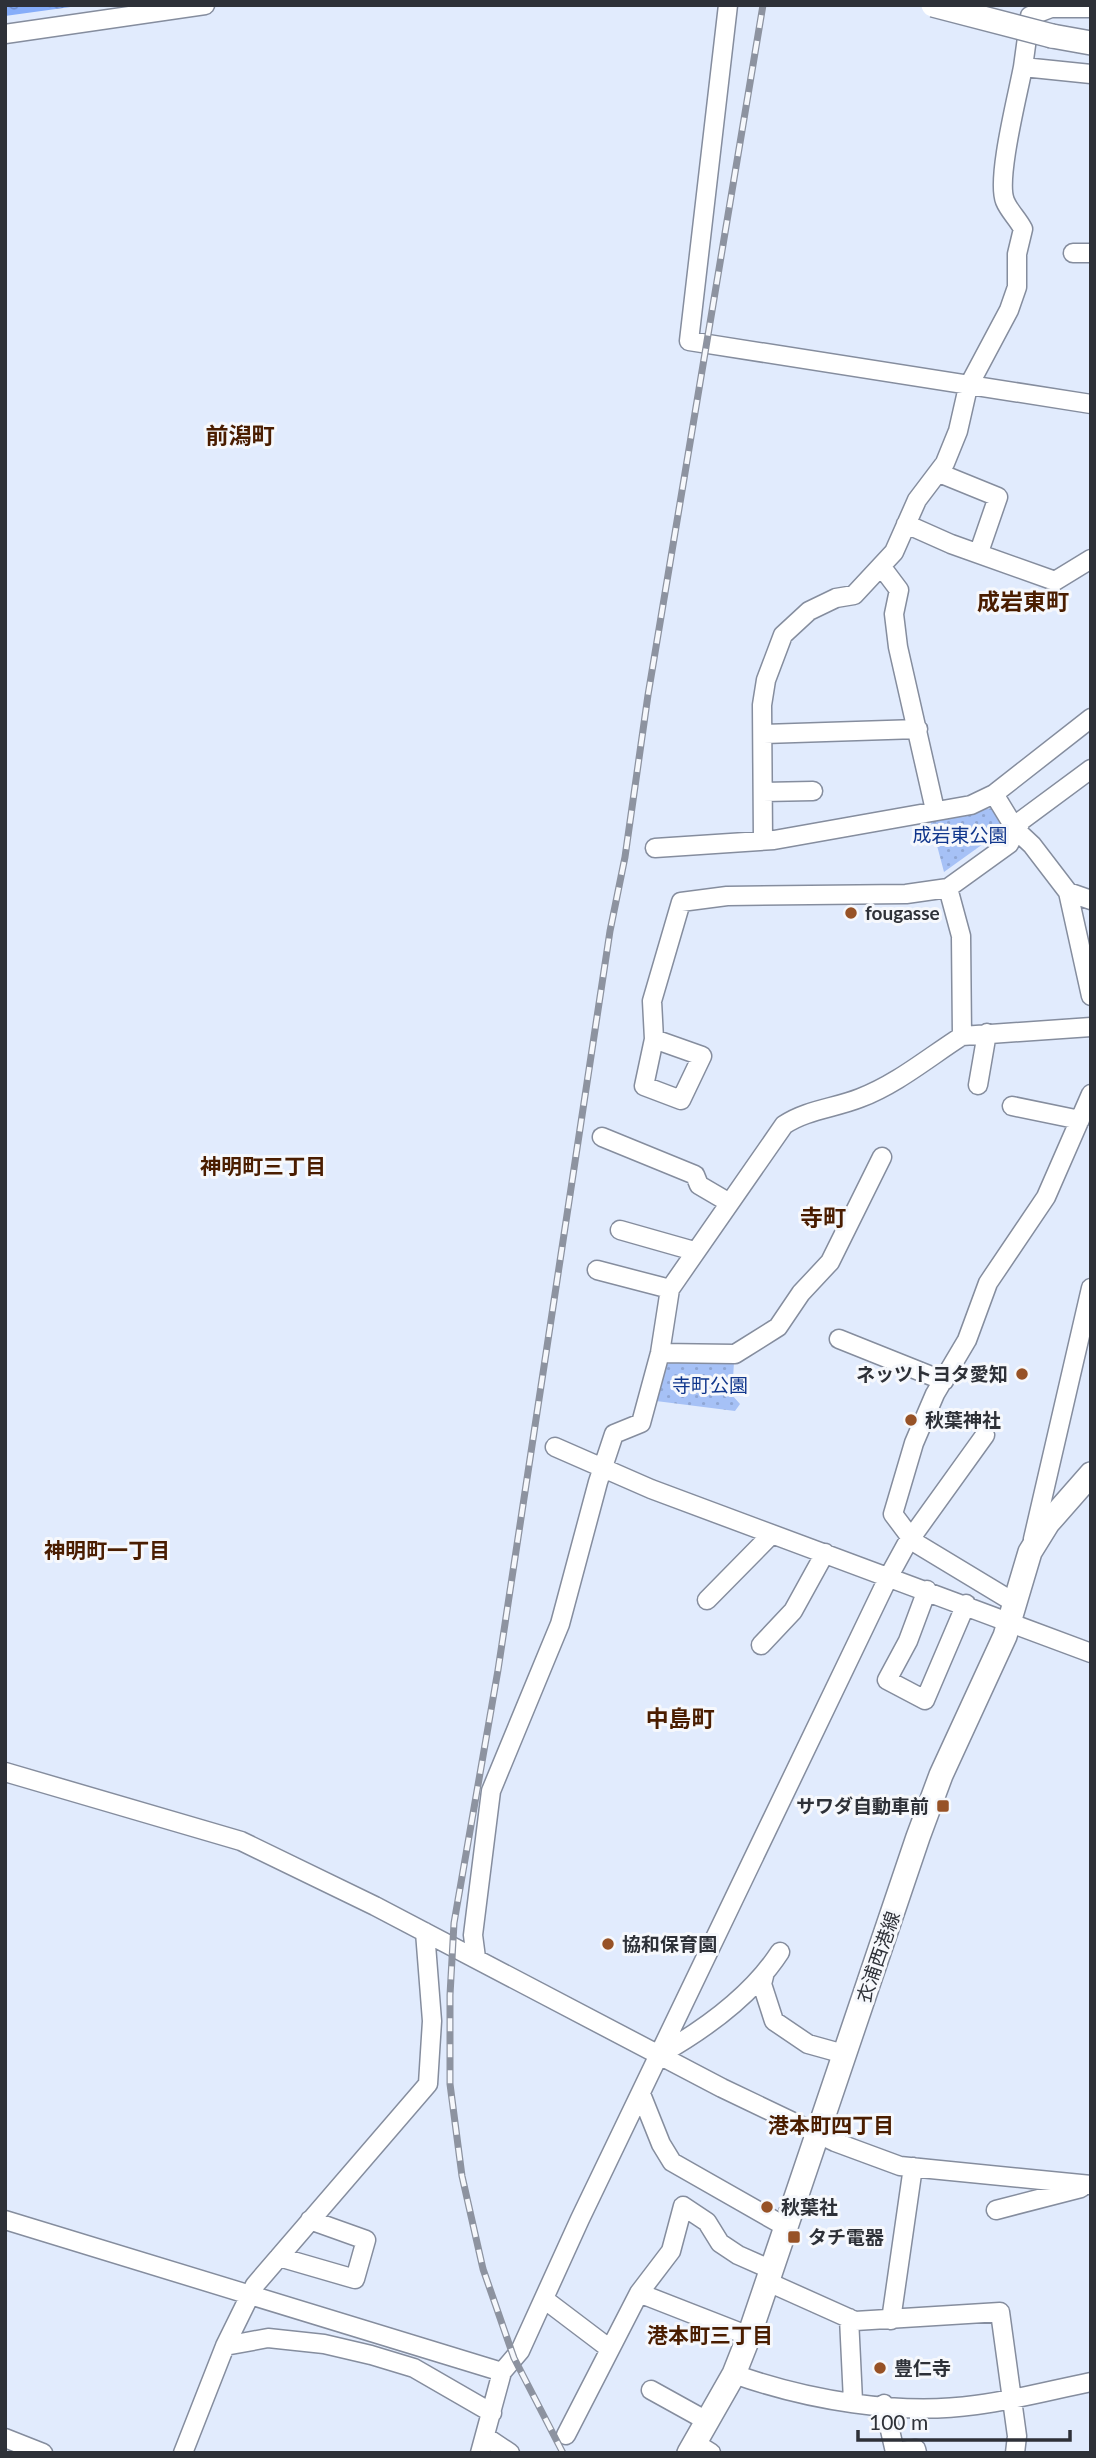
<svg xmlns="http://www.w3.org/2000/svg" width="1096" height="2458" viewBox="0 0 1096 2458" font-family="Lato,'Noto Sans JP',sans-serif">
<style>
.park{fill:url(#park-dots)}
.water{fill:url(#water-ripples)}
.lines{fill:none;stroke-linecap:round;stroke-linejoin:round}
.minor-casing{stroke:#858d9e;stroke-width:21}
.major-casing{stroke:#858d9e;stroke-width:26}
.minor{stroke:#fff;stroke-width:18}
.major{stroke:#fff;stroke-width:23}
.rail-casing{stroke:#8d93a0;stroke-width:7}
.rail{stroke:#f6f8fc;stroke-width:4.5;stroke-dasharray:13;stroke-linecap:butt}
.major-bridge-casing{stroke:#858d9e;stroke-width:26;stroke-linecap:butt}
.major-bridge{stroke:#fff;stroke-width:23}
.poi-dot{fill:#975226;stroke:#f6f8fc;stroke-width:2.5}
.labels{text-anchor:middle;stroke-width:6;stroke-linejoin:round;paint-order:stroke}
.park-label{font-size:19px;fill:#11378d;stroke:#f6f8fc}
.poi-label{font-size:19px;font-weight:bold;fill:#2e3138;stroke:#f6f8fc;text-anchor:start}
.street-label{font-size:19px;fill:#2e3138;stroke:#f6f8fc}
.neighbourhood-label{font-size:21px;font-weight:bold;fill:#4a1d00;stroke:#f6f8fc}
.quarter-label{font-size:23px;font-weight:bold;fill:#4a1d00;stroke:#f6f8fc}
</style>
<defs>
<pattern id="park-dots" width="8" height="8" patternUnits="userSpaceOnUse" patternTransform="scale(1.75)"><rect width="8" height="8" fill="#a6c1f6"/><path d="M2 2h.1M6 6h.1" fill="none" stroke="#8fa6d4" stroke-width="1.8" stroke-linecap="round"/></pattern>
<pattern id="water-ripples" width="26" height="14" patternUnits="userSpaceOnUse" patternTransform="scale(1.75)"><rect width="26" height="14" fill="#86adf9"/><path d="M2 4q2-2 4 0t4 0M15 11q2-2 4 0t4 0" fill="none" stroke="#6e8dcb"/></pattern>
</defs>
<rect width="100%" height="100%" fill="#e1ebfd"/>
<!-- park -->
<path class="park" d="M 992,808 L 999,819 L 1001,831 L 944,872 L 930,819 Z
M 671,1361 L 734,1362 L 732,1395 L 740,1404 L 735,1411 L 656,1401 L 665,1367 Z"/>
<!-- water -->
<path class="water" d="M 5,5 L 85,5 L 5,16 Z"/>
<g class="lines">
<defs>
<path id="minor" d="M 728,5 L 689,341 L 1091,404
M 1091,8 L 1051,8 L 1030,16 L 1023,67 L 1091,74
M 5,34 L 205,5
M 1073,253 L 1091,253
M 939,473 L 998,497 L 979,552
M 906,524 L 951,544 L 1055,581 L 1091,559
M 881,566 L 899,590 L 894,614 L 898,647 L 935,810
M 764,734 L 918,729
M 763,792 L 813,791
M 994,794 L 1016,830 L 1032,845 L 1068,892 L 1091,996
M 763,840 L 762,705 L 766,680 L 783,635 L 809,611 L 836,598 L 854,595 L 894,552 L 917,500 L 945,463 L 958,431 L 968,387 L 1009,310 L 1017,287 L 1017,254 L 1023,229 C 1018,219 1009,211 1005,201 C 996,179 1018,94 1023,67
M 655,848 L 774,840 L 971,805 L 994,794 L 1091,718
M 1068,892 L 1091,900
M 962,1036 L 1091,1027
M 654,1039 L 702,1056 L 681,1100 L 644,1086 L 654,1039 L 652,1001 L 681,902 L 727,896 L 906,894 L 948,888 L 1009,844 L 1022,820 L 1091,769
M 978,1085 L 987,1033
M 1012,1106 L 1080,1120
M 602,1137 L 695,1175 L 699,1185 L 728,1202
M 620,1230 L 694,1251
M 597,1270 L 670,1289
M 839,1339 L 944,1381
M 660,1353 L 735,1354 L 778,1327 L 801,1293 L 830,1262 L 882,1157
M 555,1447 L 651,1489 L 1091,1653
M 1033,1539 L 1091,1288
M 927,1590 L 908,1641 L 887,1680 L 925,1700 L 966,1604
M 707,1600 L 772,1534
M 1015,1603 L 914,1542 L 893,1514 L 914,1443 L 935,1394 L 967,1340 L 988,1283 L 1046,1197 L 1091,1094
M 761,1645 L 793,1611 L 825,1553
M 5,1772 L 241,1841 L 375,1906 L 722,2088 L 835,2142 L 900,2166 L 1091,2185
M 476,1958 L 473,1935 L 491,1791 L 560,1624 L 598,1482 L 614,1434 L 641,1423 L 660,1353 L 670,1289 L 784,1125 C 806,1110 835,1108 860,1098 C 897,1084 929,1057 962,1036 L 961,936 L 948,888
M 764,1976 L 762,1984 L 774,2021 L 808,2044 L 844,2054
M 661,2054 C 705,2029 752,1995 780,1952
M 641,2094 L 661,2144 L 672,2162 L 786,2227
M 996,2210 L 1081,2188
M 5,2220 L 502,2372
M 279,2257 L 355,2279 L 366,2240 L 310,2220
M 768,2282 L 855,2321 L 1000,2312 L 1017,2436 L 1015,2453
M 639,2293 L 749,2336
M 544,2299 L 610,2349
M 849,2318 L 853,2401
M 891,2320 L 913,2167
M 225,2346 L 268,2338 L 324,2344 L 371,2355 L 414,2368 L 492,2413
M 734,2374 C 807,2400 899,2416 976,2405 C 1015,2400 1052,2390 1091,2382
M 651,2390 L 707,2421
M 884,2404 L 895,2452 L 916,2449 L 917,2453
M 566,2435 L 639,2293 L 671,2251 L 683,2206 L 707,2222 L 720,2243 L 738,2255 L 772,2270
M 486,2437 L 510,2453
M 5,2438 L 43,2453
M 695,2443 L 711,2453
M 183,2453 L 225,2346 L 255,2285 L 428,2084 L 432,2021 L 425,1932
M 480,2453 L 502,2372 L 520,2351 L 580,2219 L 889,1576 L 906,1545 L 985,1435"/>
<path id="major" d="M 1052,36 L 1091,43
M 689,2453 L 734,2374 L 749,2336 L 918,1837 L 941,1775 L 1005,1636 L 1030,1552 L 1048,1523 L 1091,1474"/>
</defs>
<!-- minor casing -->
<use href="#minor" class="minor-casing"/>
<!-- major casing -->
<use href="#major" class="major-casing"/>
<!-- minor -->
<use href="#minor" class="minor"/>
<!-- major -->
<use href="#major" class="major"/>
<defs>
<path id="rail" d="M 563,2453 L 514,2358 L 483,2269 L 462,2176 L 450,2084 L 450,1995 L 454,1923 L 498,1670 L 610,931 L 625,857 L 648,695 L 763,5"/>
</defs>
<!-- rail casing -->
<use href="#rail" class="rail-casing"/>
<!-- rail -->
<use href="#rail" class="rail"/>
<defs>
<path id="major-bridge" d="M 933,5 L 1052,36"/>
</defs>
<!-- major-bridge casing -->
<use href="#major-bridge" class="major-bridge-casing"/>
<!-- major-bridge -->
<use href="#major-bridge" class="major-bridge"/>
</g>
<!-- markers -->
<g class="poi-dot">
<circle cx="851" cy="913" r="7"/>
<circle cx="1022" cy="1374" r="7"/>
<circle cx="911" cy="1420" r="7"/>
<rect x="936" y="1799" width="14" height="14" rx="3.5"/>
<circle cx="608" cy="1944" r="7"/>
<circle cx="767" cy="2207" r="7"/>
<rect x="787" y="2230" width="14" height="14" rx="3.5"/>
<circle cx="880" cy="2368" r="7"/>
</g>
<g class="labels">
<!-- park labels -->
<g class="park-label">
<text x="960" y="842">成岩東公園</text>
<text x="710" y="1392">寺町公園</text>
</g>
<!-- poi labels -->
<g class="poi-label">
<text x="865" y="920">fougasse</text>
<text x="1008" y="1381" text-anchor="end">ネッツトヨタ愛知</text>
<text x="925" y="1427">秋葉神社</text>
<text x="929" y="1813" text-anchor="end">サワダ自動車前</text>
<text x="622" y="1951">協和保育園</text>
<text x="781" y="2214">秋葉社</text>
<text x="808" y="2244">タチ電器</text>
<text x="894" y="2375">豊仁寺</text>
</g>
<!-- street labels -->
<g class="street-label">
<text transform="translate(878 1957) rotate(-71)" y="7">衣浦西港線</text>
</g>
<!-- neighbourhood labels -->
<g class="neighbourhood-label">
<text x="263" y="1174">神明町三丁目</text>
<text x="107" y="1558">神明町一丁目</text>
<text x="831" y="2133">港本町四丁目</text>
<text x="710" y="2343">港本町三丁目</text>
</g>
<!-- quarter labels -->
<g class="quarter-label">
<text x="240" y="444">前潟町</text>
<text x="1023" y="610">成岩東町</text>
<text x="823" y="1226">寺町</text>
<text x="680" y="1727">中島町</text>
</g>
</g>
<!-- border -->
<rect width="1096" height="2458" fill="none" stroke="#2e3138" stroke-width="14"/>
<!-- scale -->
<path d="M858 2430v10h212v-10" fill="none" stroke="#2e3138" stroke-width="3.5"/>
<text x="869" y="2430" font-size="21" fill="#2e3138" stroke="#f6f8fc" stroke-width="5" paint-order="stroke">100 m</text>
</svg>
